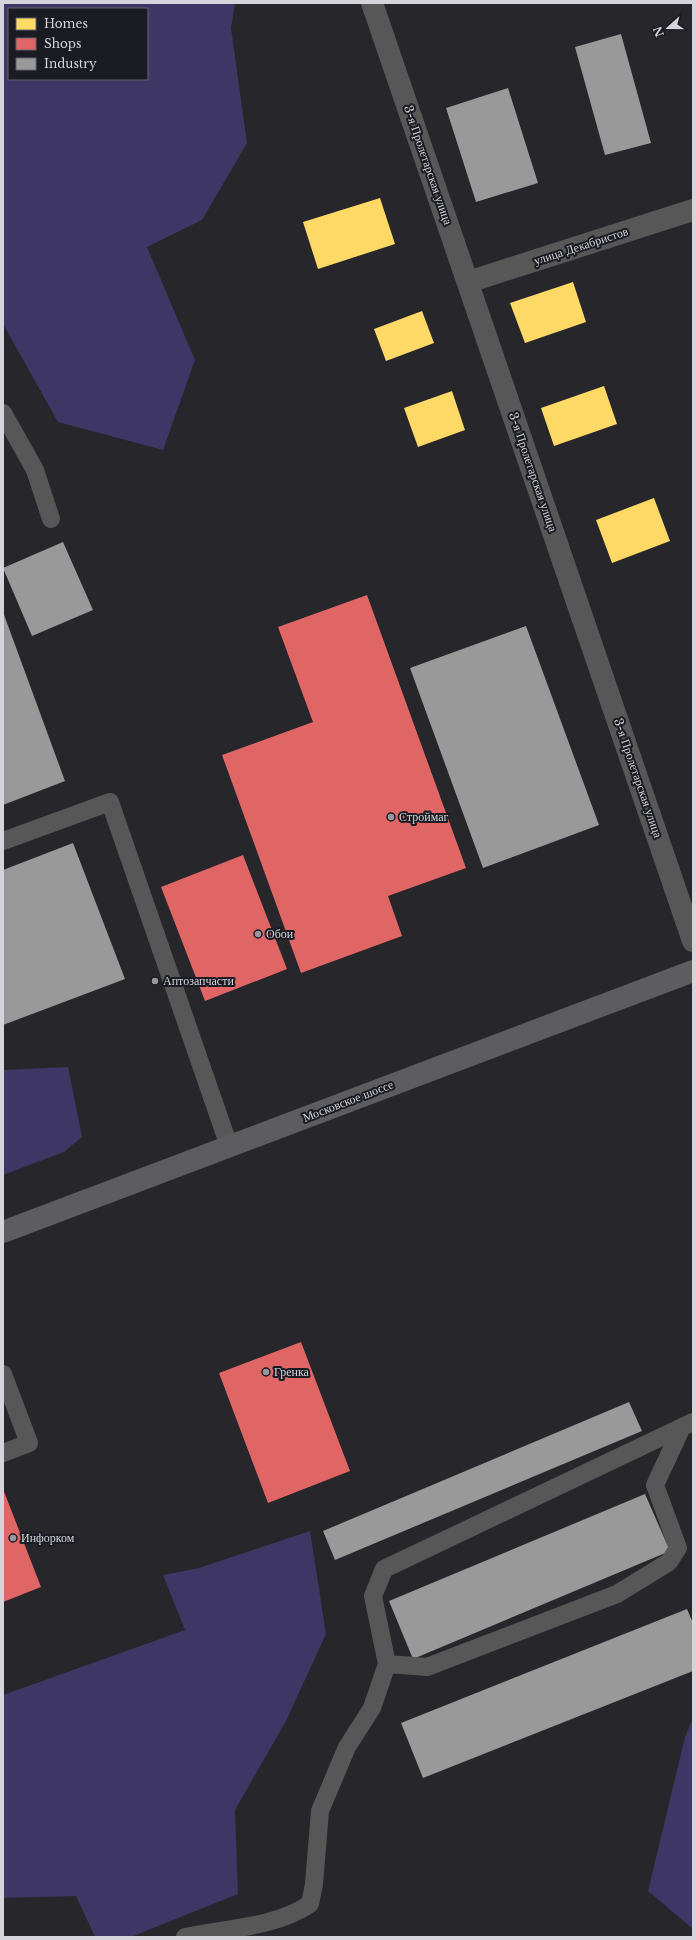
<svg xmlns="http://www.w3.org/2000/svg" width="696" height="1940" viewBox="0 0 696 1940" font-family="'Libre Baskerville',serif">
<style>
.green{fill:#3e3664;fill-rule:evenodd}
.homes{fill:#ffd966}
.shops{fill:#e06666}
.industry{fill:#999}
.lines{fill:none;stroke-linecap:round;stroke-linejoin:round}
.lane{stroke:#575758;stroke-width:18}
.street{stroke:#575758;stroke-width:22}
.highway{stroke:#5d5d60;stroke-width:22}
.poi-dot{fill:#97979d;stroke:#1b1b23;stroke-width:1.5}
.labels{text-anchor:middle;stroke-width:4;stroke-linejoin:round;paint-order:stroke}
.street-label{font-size:12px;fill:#d4d4da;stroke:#1b1b23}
.poi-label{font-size:12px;fill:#d4d4da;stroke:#1b1b23;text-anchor:start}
</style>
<rect width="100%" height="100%" fill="#26262b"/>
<!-- green -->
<path class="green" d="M 3,3 L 235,3 L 231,28 L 247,143 L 202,220 L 147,247 L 195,360 L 163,450 L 58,422 L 3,324 ZM 9,9 L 147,9 L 147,79 L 9,79 Z
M 68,1067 L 82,1137 L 64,1152 L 3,1175 L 3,1070 Z
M 310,1531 L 326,1634 L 286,1721 L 235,1810 L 238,1894 L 131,1937 L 95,1937 L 76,1896 L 3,1898 L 3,1695 L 185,1630 L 163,1575 L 199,1568 Z
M 693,1718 L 693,1929 L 648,1891 L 685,1737 Z"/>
<!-- homes -->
<path class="homes" d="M 380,198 L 395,244 L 318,269 L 303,222 Z
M 573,282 L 586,322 L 525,343 L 510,303 Z
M 422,311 L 434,343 L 386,361 L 374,329 Z
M 604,386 L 617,424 L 554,446 L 541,408 Z
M 452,391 L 465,430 L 418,447 L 404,408 Z
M 654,498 L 670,541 L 612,563 L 596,520 Z"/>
<!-- shops -->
<path class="shops" d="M 367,595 L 466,868 L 388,896 L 402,936 L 301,973 L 222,755 L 313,722 L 278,627 Z
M 243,855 L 287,969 L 205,1001 L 161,887 Z
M 301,1342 L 350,1471 L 268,1503 L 219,1373 Z
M 3,1489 L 41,1587 L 3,1602 Z"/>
<!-- industry -->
<path class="industry" d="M 621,34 L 651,143 L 605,155 L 575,47 Z
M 508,88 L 538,183 L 476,202 L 446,108 Z
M 63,542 L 93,610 L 32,636 L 3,568 Z
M 3,612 L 65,781 L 3,805 Z
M 526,626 L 599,825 L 483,868 L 410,668 Z
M 73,843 L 125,979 L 3,1025 L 3,870 Z
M 629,1402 L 642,1431 L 335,1560 L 323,1531 Z
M 645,1494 L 670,1551 L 413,1659 L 389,1601 Z
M 687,1609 L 693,1623 L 693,1671 L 423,1778 L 401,1723 Z"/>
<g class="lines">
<!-- lane -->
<path class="lane" d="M 3,413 L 35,470 L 51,519
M 3,841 L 110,802 L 229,1146
M 3,1374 L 29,1443 L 3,1453
M 387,1664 L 427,1667 L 617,1594 L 669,1562 L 678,1548 L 655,1485 L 682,1427
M 185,1937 C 226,1928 274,1928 310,1904 L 314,1884 L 320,1811 L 347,1747 L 372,1708 L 387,1664 L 373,1596 L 384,1569 L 693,1422"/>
<!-- street -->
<path class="street" d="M 372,3 L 693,941
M 468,282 L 693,210"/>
<!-- highway -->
<path class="highway" d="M 3,1232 L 693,971"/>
</g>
<!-- markers -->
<g class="poi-dot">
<circle cx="391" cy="817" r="4"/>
<circle cx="258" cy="934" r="4"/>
<circle cx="155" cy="981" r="4"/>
<circle cx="266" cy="1372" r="4"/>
<circle cx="13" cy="1538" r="4"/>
</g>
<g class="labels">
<!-- street labels -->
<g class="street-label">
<text transform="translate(428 165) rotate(71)" y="4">3-я Пролетарская улица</text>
<text transform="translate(581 246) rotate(-18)" y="4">улица Декабристов</text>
<text transform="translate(533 472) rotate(71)" y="4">3-я Пролетарская улица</text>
<text transform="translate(638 778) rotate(71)" y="4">3-я Пролетарская улица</text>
<text transform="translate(348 1101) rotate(-21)" y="4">Московское шоссе</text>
</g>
<!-- poi labels -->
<g class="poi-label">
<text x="399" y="821">Строймаг</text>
<text x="266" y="938">Обои</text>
<text x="163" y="985">Аптозапчасти</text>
<text x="274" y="1376">Гренка</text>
<text x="21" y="1542">Инфорком</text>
</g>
</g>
<!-- border -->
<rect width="696" height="1940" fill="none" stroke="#d4d4da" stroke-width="8"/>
<!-- legend -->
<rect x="8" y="8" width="140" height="72" fill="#1b1b23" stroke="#65656c"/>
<rect x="16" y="18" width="20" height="12" fill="#ffd966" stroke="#65656c"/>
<text x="44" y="28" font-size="12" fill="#d4d4da">Homes</text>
<rect x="16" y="38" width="20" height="12" fill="#e06666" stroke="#65656c"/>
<text x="44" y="48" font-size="12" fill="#d4d4da">Shops</text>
<rect x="16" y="58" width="20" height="12" fill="#999999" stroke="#65656c"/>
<text x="44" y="68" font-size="12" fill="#d4d4da">Industry</text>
<!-- north arrow -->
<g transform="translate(668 28) rotate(249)" stroke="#1b1b23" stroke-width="3" paint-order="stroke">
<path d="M0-3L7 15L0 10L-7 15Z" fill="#d4d4da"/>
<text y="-6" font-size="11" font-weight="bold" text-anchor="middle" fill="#d4d4da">N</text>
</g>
</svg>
